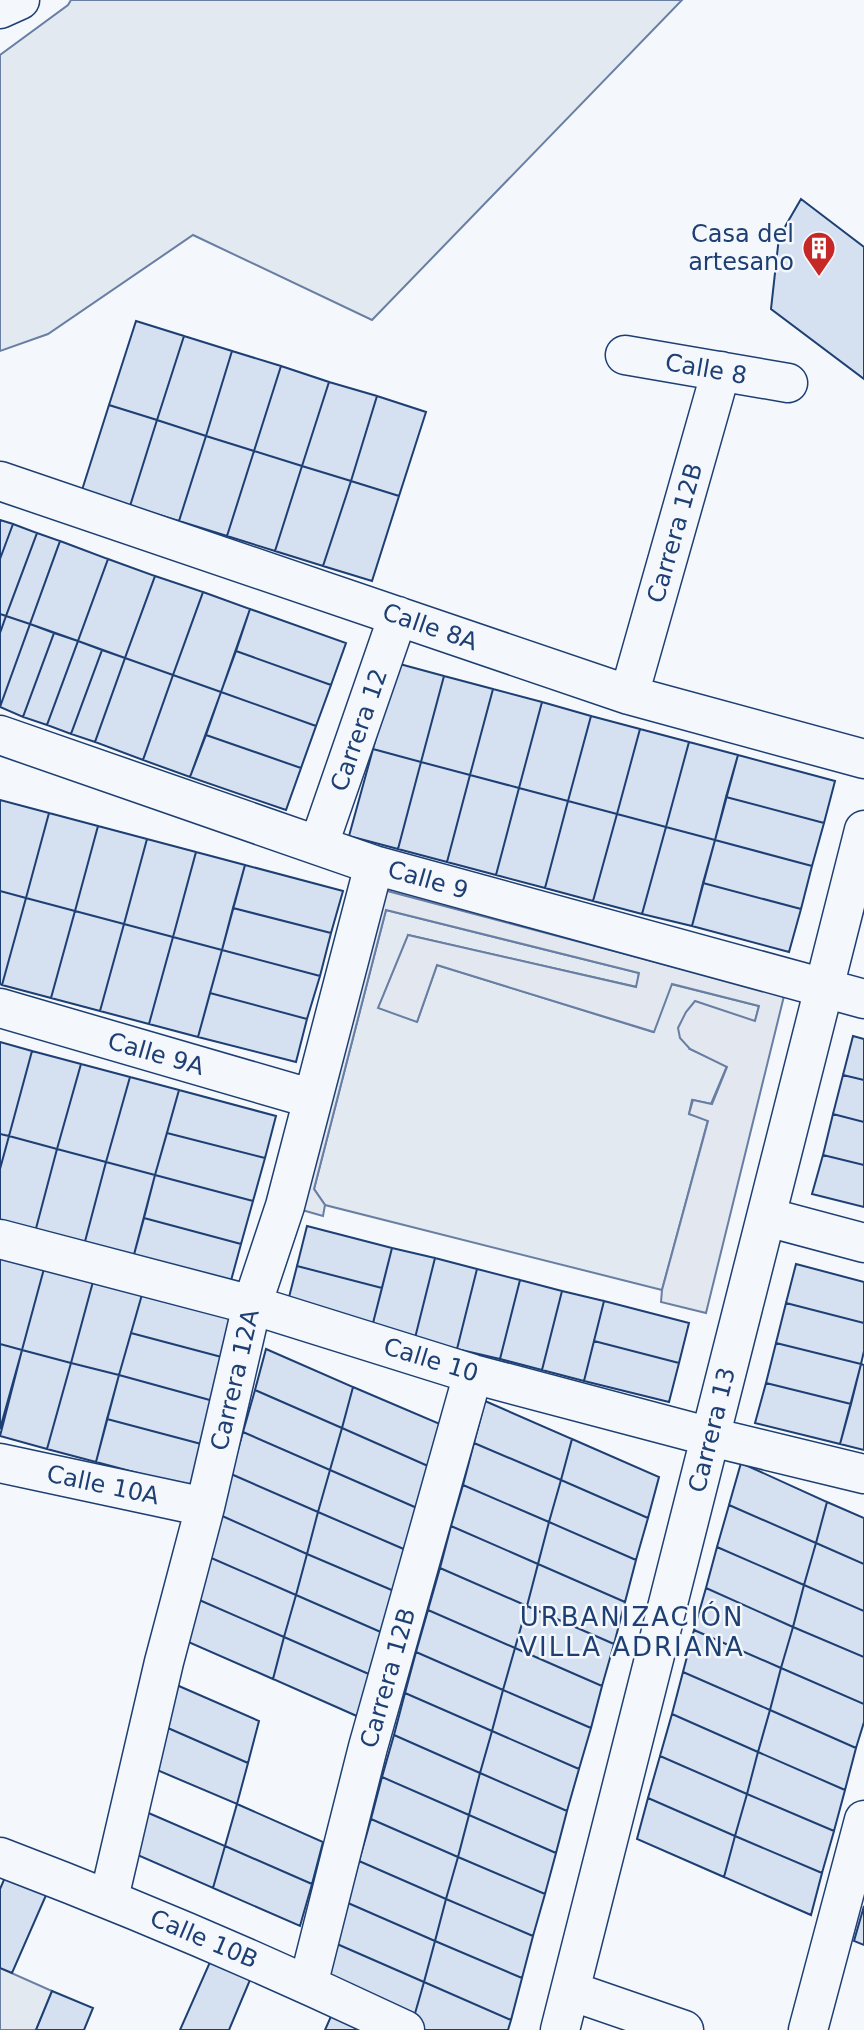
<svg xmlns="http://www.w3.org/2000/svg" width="864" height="2030" viewBox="0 0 864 2030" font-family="'DejaVu Sans',sans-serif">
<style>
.green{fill:#e3e9f0;stroke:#687fa3;stroke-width:2}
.parking{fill:#e3e8f0;stroke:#687fa3;stroke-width:2}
.building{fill:#d5e0f0;stroke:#1d3f73;stroke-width:2}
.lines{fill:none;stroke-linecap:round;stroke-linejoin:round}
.street-casing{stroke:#1d3f73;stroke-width:41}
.street{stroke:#f4f7fb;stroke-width:38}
.labels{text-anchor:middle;stroke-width:5;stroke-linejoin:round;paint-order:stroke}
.poi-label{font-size:24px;fill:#1d3f73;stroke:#f4f7fb;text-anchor:end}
.street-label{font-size:24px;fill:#1d3f73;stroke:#f4f7fb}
.neighbourhood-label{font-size:26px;letter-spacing:2px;fill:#1d3f73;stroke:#f4f7fb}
</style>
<rect width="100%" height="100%" fill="#f4f7fb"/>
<!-- green -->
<path class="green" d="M 71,0 L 682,0 L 372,320 L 193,235 L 48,334 L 0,351 L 0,55 L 68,5 Z
M 386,910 L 639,973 L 637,987 L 408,935 L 417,1022 L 437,965 L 653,1032 L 671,984 L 759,1006 L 755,1021 L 690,1049 L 727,1066 L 711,1104 L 692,1100 L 689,1114 L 708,1120 L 662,1290 L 325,1205 L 314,1189 Z
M 0,1968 L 52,1991 L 36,2030 L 0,2030 Z"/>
<!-- parking -->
<path class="parking" d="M 376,888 L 784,996 L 706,1313 L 661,1302 L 662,1290 L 708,1121 L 689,1114 L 693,1100 L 712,1104 L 727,1067 L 690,1049 L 680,1038 L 678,1028 L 686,1012 L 695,1001 L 755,1021 L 759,1006 L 672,984 L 654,1032 L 437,965 L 417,1022 L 378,1008 L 408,935 L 636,987 L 639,973 L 386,910 L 314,1189 L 325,1205 L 323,1216 L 302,1210 Z"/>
<!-- building -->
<path class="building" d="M 801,199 L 864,247 L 864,379 L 771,309 L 779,237 Z
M 136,321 L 184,336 L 157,420 L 109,405 Z
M 184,336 L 232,351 L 206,436 L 157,420 Z
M 232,351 L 281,366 L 254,451 L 206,436 Z
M 281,366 L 329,382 L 302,466 L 254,451 Z
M 329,382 L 377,396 L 351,481 L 302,466 Z
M 377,396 L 426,412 L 399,496 L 351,481 Z
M 109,405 L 157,420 L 130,506 L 82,490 Z
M 157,420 L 206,436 L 179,521 L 130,506 Z
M 206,436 L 254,451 L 227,536 L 179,521 Z
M 254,451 L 302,466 L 275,551 L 227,536 Z
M 302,466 L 351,481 L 323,566 L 275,551 Z
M 351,481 L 399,496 L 372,581 L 323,566 Z
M 0,520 L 13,524 L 0,559 Z
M 13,524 L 37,533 L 6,616 L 0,614 L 0,559 Z
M 37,533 L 60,541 L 30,624 L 6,616 Z
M 60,541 L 108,559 L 78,641 L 30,624 Z
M 108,559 L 155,576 L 125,658 L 78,641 Z
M 155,576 L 203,592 L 173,675 L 125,658 Z
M 203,592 L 250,609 L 221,692 L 173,675 Z
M 250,609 L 346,643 L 331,685 L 236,651 Z
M 0,614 L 6,616 L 0,633 Z
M 6,616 L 30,624 L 0,707 L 0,633 Z
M 30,624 L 54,633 L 23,717 L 0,707 Z
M 54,633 L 78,641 L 47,725 L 23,717 Z
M 78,641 L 102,650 L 71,734 L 47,725 Z
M 102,650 L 125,658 L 95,742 L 71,734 Z
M 236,651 L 331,685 L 316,726 L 221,692 Z
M 125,658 L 173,675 L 143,760 L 95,742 Z
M 396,663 L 444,676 L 421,762 L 373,749 Z
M 173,675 L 221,692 L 190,777 L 143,760 Z
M 444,676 L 493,689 L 470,775 L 421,762 Z
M 493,689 L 542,702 L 519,788 L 470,775 Z
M 221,692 L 316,726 L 301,768 L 206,735 Z
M 542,702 L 591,716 L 568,801 L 519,788 Z
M 591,716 L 640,729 L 617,814 L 568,801 Z
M 640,729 L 689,742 L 666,827 L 617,814 Z
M 206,735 L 301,768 L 286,810 L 190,777 Z
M 689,742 L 738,755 L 715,840 L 666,827 Z
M 373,749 L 421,762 L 398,849 L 349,836 Z
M 738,755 L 835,781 L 824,823 L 726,797 Z
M 421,762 L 470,775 L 447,862 L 398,849 Z
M 470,775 L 519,788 L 496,875 L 447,862 Z
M 519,788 L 568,801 L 545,888 L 496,875 Z
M 726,797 L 824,823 L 812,866 L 715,840 Z
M 0,800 L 49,813 L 26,898 L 0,891 Z
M 568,801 L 617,814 L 593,901 L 545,888 Z
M 49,813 L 98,826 L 75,911 L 26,898 Z
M 617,814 L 666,827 L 642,914 L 593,901 Z
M 98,826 L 147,839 L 124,924 L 75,911 Z
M 666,827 L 715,840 L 692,926 L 642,914 Z
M 147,839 L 196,852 L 173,937 L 124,924 Z
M 715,840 L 812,866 L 801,909 L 703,883 Z
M 196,852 L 245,865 L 222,950 L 173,937 Z
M 245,865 L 343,891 L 331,933 L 233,908 Z
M 703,883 L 801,909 L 789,952 L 692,926 Z
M 0,891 L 26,898 L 2,985 L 0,984 Z
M 26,898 L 75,911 L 51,998 L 2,985 Z
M 233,908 L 331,933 L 320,976 L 222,950 Z
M 75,911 L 124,924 L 100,1011 L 51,998 Z
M 124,924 L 173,937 L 149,1024 L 100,1011 Z
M 173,937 L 222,950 L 198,1037 L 149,1024 Z
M 222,950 L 320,976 L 307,1019 L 210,993 Z
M 210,993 L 307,1019 L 296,1062 L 198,1037 Z
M 853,1036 L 864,1039 L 864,1080 L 843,1075 Z
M 0,1042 L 32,1051 L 9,1136 L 0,1134 Z
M 32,1051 L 81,1064 L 57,1149 L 9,1136 Z
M 81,1064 L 130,1077 L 106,1162 L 57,1149 Z
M 843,1075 L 864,1080 L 864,1122 L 833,1114 Z
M 130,1077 L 179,1090 L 155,1175 L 106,1162 Z
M 179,1090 L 276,1116 L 265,1158 L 167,1133 Z
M 833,1114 L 864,1122 L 864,1165 L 823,1155 Z
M 167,1133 L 265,1158 L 253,1201 L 155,1175 Z
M 0,1134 L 9,1136 L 0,1169 Z
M 9,1136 L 57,1149 L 34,1236 L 0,1227 L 0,1169 Z
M 57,1149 L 106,1162 L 83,1249 L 34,1236 Z
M 823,1155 L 864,1165 L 864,1207 L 812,1194 Z
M 106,1162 L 155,1175 L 132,1262 L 83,1249 Z
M 155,1175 L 253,1201 L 241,1244 L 144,1218 Z
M 144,1218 L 241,1244 L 229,1288 L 132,1262 Z
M 307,1226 L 392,1248 L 382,1288 L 297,1266 Z
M 392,1248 L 435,1258 L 415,1338 L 372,1327 Z
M 0,1253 L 45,1265 L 22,1350 L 0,1344 Z
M 435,1258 L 477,1269 L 457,1349 L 415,1338 Z
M 796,1264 L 864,1282 L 864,1323 L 786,1303 Z
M 45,1265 L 94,1278 L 71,1363 L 22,1350 Z
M 297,1266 L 382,1288 L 372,1327 L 287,1305 Z
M 477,1269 L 520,1280 L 500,1359 L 457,1349 Z
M 94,1278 L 143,1291 L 119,1375 L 71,1363 Z
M 520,1280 L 562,1291 L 542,1370 L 500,1359 Z
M 143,1291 L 241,1316 L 229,1359 L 131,1333 Z
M 562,1291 L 604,1301 L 584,1381 L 542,1370 Z
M 604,1301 L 689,1323 L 679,1363 L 594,1341 Z
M 786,1303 L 864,1323 L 864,1351 L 861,1364 L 776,1343 Z
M 131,1333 L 229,1359 L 217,1402 L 119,1375 Z
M 594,1341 L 679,1363 L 669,1402 L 584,1381 Z
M 776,1343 L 861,1364 L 851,1404 L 766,1383 Z
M 0,1344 L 22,1350 L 0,1429 Z
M 266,1349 L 353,1387 L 342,1428 L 255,1390 Z
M 22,1350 L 71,1363 L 47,1449 L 0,1436 Z
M 71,1363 L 119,1375 L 96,1462 L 47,1449 Z
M 861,1364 L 864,1365 L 864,1450 L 840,1444 Z
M 119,1375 L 217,1402 L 205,1445 L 107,1419 Z
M 766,1383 L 851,1404 L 840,1444 L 755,1423 Z
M 353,1387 L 440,1424 L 428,1466 L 342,1428 Z
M 255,1390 L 342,1428 L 330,1470 L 243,1432 Z
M 485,1401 L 572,1439 L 561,1480 L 474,1443 Z
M 107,1419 L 205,1445 L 194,1488 L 96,1462 Z
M 342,1428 L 428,1466 L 417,1508 L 330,1470 Z
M 243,1432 L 330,1470 L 318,1512 L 231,1474 Z
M 572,1439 L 659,1477 L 648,1518 L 561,1480 Z
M 474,1443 L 561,1480 L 549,1522 L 463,1485 Z
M 741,1463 L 827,1502 L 816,1543 L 729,1505 Z
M 330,1470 L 417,1508 L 406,1550 L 318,1512 Z
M 231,1474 L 318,1512 L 307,1554 L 220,1515 Z
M 561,1480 L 648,1518 L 636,1560 L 549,1522 Z
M 463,1485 L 549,1522 L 538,1564 L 451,1526 Z
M 827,1502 L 864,1518 L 864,1564 L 816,1543 Z
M 729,1505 L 816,1543 L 804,1585 L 717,1547 Z
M 318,1512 L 406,1550 L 394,1591 L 307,1554 Z
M 220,1515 L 307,1554 L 296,1595 L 209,1557 Z
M 549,1522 L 636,1560 L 625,1602 L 538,1564 Z
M 451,1526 L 538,1564 L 527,1606 L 440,1568 Z
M 816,1543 L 864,1564 L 864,1611 L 804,1585 Z
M 717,1547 L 804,1585 L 793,1627 L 706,1588 Z
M 307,1554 L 394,1591 L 383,1633 L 296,1595 Z
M 209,1557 L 296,1595 L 284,1637 L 197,1599 Z
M 538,1564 L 625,1602 L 614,1644 L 527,1606 Z
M 440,1568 L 527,1606 L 515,1648 L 428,1610 Z
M 804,1585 L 864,1611 L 864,1657 L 793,1627 Z
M 706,1588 L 793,1627 L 781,1668 L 694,1630 Z
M 296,1595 L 383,1633 L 371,1675 L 284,1637 Z
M 197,1599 L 284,1637 L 273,1679 L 186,1641 Z
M 527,1606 L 614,1644 L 602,1686 L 515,1648 Z
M 428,1610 L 515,1648 L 503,1690 L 416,1652 Z
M 793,1627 L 864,1657 L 864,1704 L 781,1668 Z
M 694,1630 L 781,1668 L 770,1710 L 683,1672 Z
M 284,1637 L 371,1675 L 359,1717 L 273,1679 Z
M 515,1648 L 602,1686 L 591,1728 L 503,1690 Z
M 416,1652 L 503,1690 L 492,1731 L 405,1693 Z
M 781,1668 L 864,1704 L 864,1722 L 856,1748 L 770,1710 Z
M 683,1672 L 770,1710 L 758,1752 L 672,1714 Z
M 172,1683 L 259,1721 L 248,1763 L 161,1725 Z
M 503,1690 L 591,1728 L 579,1769 L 492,1731 Z
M 405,1693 L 492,1731 L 480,1773 L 394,1735 Z
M 770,1710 L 856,1748 L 845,1790 L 758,1752 Z
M 672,1714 L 758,1752 L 747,1794 L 660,1756 Z
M 161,1725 L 248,1763 L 237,1804 L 150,1767 Z
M 492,1731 L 579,1769 L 567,1811 L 480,1773 Z
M 394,1735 L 480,1773 L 469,1815 L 382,1777 Z
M 758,1752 L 845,1790 L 834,1831 L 747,1794 Z
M 660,1756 L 747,1794 L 735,1836 L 648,1798 Z
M 480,1773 L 567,1811 L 556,1853 L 469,1815 Z
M 382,1777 L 469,1815 L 458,1857 L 371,1819 Z
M 747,1794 L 834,1831 L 822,1873 L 735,1836 Z
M 648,1798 L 735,1836 L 724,1877 L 637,1839 Z
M 237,1804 L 323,1842 L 312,1884 L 225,1846 Z
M 137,1808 L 225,1846 L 213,1888 L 126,1850 Z
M 469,1815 L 556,1853 L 545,1894 L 458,1857 Z
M 371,1819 L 458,1857 L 446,1899 L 359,1861 Z
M 735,1836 L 822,1873 L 811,1915 L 724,1877 Z
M 225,1846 L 312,1884 L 300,1926 L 213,1888 Z
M 458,1857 L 545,1894 L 533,1936 L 446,1899 Z
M 359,1861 L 446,1899 L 435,1941 L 348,1903 Z
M 6,1875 L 47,1893 L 12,1973 L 0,1968 L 0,1889 Z
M 446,1899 L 533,1936 L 522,1978 L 435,1941 Z
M 348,1903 L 435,1941 L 424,1982 L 337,1944 Z
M 864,1906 L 864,1945 L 854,1941 Z
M 435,1941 L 522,1978 L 511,2020 L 424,1982 Z
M 337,1944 L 424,1982 L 412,2024 L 325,1986 Z
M 210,1962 L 250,1980 L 229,2030 L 180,2030 Z
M 424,1982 L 511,2020 L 508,2030 L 425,2030 L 412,2024 Z
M 52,1991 L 93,2008 L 84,2030 L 36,2030 Z
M 332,2014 L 369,2030 L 325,2030 Z"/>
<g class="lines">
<defs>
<path id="street" d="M 0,9 L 20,0
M 625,355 L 788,383
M 0,481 L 629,695 L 864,759
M 629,695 L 721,371
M 0,735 L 374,865 L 864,999
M 319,844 L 398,616
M 0,1008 L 313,1099
M 767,1217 L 864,1243
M 0,1239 L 252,1305 L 473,1374 L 711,1437 L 864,1474
M 0,1463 L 205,1507
M 0,1857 C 137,1909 272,1967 405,2030
M 109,1898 L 164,1662 L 205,1507 L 252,1305 L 285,1206 L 374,865
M 308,1985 L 368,1747 L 473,1374
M 571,1991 L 684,2030
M 560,2030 L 864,830
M 808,2030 L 864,1820"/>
</defs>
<!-- street casing -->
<use href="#street" class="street-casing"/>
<!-- street -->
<use href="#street" class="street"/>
</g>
<!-- icons -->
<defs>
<symbol id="building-pin" viewBox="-11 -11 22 30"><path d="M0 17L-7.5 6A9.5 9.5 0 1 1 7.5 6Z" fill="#c62828" stroke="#f4f7fb"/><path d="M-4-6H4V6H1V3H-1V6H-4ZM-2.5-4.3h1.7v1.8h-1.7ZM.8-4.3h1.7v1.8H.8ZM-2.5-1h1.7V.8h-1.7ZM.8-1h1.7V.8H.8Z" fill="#fff"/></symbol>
</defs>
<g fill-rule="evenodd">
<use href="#building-pin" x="800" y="229" width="38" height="52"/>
</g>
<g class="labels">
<!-- poi labels -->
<g class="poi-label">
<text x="794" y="242">Casa del<tspan x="794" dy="28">artesano</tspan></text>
</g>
<!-- street labels -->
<g class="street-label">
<text transform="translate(706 369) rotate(10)" y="8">Calle 8</text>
<text transform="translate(675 533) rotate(-74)" y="8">Carrera 12B</text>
<text transform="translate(430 627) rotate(19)" y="8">Calle 8A</text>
<text transform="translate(359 730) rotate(-71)" y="8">Carrera 12</text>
<text transform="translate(428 880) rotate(16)" y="8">Calle 9</text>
<text transform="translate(156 1054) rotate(16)" y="8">Calle 9A</text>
<text transform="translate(431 1360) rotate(17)" y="8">Calle 10</text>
<text transform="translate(235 1380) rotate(-77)" y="8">Carrera 12A</text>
<text transform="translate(712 1430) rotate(-76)" y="8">Carrera 13</text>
<text transform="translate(103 1485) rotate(12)" y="8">Calle 10A</text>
<text transform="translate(388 1678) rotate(-74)" y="8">Carrera 12B</text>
<text transform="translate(204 1939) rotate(23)" y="8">Calle 10B</text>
</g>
<!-- neighbourhood labels -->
<g class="neighbourhood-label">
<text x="632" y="1626">URBANIZACIÓN<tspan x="632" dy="30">VILLA ADRIANA</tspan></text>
</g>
</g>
</svg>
